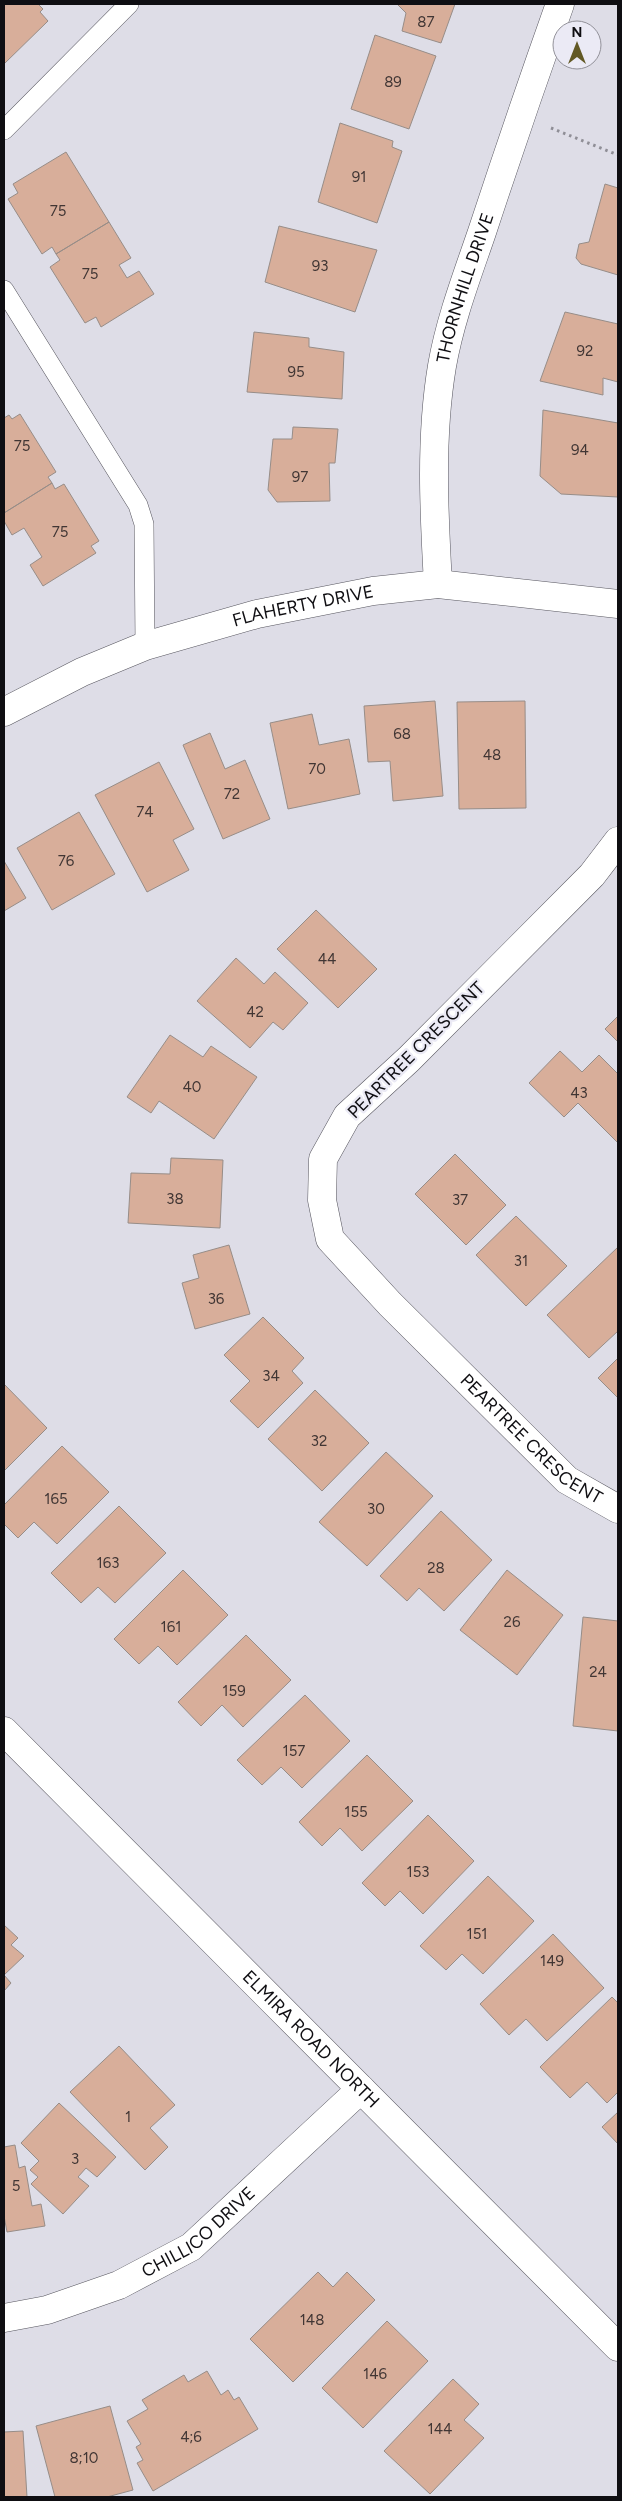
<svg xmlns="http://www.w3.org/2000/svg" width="622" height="2501" viewBox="0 0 622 2501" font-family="Figtree,sans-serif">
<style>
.building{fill:#d8ae9a;stroke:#978d88}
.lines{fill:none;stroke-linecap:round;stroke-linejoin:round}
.lane-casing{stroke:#57565f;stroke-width:20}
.street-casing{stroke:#57565f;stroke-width:29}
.secondary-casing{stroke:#57565f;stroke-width:29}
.path{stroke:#8f8e96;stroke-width:3;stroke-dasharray:2.5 4;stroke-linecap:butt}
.lane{stroke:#fff;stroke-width:19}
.street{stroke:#fff;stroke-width:28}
.secondary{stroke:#fff;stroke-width:28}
.labels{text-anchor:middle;stroke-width:4.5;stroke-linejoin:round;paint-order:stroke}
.number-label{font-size:15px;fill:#413634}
.street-label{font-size:18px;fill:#0f0e12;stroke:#ebeaf5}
</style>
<rect width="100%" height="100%" fill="#dedde7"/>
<!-- building -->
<path class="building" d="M 4,4 L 38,4 L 43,9 L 40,12 L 48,21 L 4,64 Z
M 397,4 L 455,4 L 441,43 L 402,31 L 406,13 Z
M 375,35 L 436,56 L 409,129 L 351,109 Z
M 340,123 L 393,141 L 392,147 L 402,151 L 377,223 L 318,202 Z
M 66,152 L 109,222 L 56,254 L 52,247 L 42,254 L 8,199 L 18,193 L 13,184 Z
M 605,184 L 618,188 L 618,275 L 581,264 L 576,258 L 579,244 L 589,242 Z
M 109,222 L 131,258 L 119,265 L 127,278 L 139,271 L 154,294 L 101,327 L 96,317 L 85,323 L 50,267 L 60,260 L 56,254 Z
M 279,226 L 377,250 L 355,312 L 265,282 Z
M 565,312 L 618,324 L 618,382 L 603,378 L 603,395 L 540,381 Z
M 254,332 L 309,338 L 309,347 L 344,352 L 342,399 L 247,392 Z
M 543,410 L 618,423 L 618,497 L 561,494 L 540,476 Z
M 20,414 L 56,472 L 48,477 L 52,483 L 4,513 L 4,418 L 9,415 L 12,419 Z
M 293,427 L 338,429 L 335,463 L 329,463 L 330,501 L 277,502 L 268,490 L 273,439 L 292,439 Z
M 52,483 L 55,489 L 64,484 L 99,541 L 91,546 L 96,553 L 43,586 L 30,565 L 42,557 L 24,528 L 12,535 L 4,521 L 4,513 Z
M 435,701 L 443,796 L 393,801 L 390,761 L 368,762 L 364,706 Z
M 525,701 L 526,808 L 459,809 L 457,702 Z
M 312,714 L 319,745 L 349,739 L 360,794 L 288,809 L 270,723 Z
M 210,733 L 225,769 L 245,760 L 270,819 L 223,839 L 183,745 Z
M 159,762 L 194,829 L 173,840 L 189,870 L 147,892 L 95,795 Z
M 79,812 L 115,874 L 52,910 L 17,848 Z
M 4,861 L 26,898 L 4,911 Z
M 316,910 L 377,969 L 338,1008 L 277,949 Z
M 236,958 L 264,984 L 275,972 L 308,1003 L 283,1030 L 273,1022 L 250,1048 L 197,1001 Z
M 618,1016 L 618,1042 L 605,1029 Z
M 170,1035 L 203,1057 L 211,1046 L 257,1077 L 214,1139 L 159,1101 L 151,1113 L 127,1097 Z
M 560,1051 L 582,1072 L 599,1055 L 618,1074 L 618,1143 L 578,1103 L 564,1117 L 529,1083 Z
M 455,1154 L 506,1205 L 466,1245 L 415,1194 Z
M 171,1158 L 223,1160 L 220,1228 L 128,1223 L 131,1173 L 170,1174 Z
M 516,1216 L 567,1266 L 526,1306 L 476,1255 Z
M 229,1245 L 250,1314 L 195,1329 L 182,1283 L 199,1278 L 193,1255 Z
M 618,1247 L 618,1331 L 589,1358 L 547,1315 Z
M 263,1317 L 304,1358 L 292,1371 L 303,1383 L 258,1428 L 230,1401 L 250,1381 L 224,1355 Z
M 618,1358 L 618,1398 L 598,1378 Z
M 4,1384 L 47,1428 L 4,1471 Z
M 315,1390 L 369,1443 L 322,1491 L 268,1439 Z
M 62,1446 L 109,1492 L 57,1544 L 34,1522 L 18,1538 L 4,1524 L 4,1505 Z
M 386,1452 L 433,1496 L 367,1566 L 319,1522 Z
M 119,1506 L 166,1553 L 115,1603 L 98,1587 L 81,1603 L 51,1573 Z
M 441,1511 L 492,1560 L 444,1611 L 419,1588 L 407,1601 L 380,1576 Z
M 183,1570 L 228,1615 L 177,1665 L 158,1646 L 139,1664 L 114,1639 Z
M 507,1570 L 563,1615 L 517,1675 L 460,1630 Z
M 583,1617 L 618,1621 L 618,1731 L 573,1726 Z
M 246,1635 L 291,1680 L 243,1727 L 222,1705 L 201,1726 L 178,1702 Z
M 305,1695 L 350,1741 L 302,1788 L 281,1767 L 262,1785 L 237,1760 Z
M 367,1755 L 413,1801 L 362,1851 L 340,1828 L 322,1846 L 299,1822 Z
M 428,1815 L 474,1861 L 423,1914 L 400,1891 L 385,1906 L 362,1883 Z
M 488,1876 L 534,1921 L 483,1974 L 462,1954 L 446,1970 L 420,1946 Z
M 4,1925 L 18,1938 L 11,1945 L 24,1956 L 4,1975 L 11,1983 L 4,1991 Z
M 553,1934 L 604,1988 L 547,2041 L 526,2019 L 509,2035 L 480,2004 Z
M 612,1997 L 618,2003 L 618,2092 L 607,2103 L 587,2082 L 570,2098 L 540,2067 Z
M 119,2046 L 175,2105 L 150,2128 L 168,2147 L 145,2170 L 70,2092 Z
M 59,2103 L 116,2157 L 97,2177 L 86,2168 L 78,2177 L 89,2186 L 63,2214 L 31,2184 L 38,2177 L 30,2170 L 39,2161 L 21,2143 Z
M 618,2112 L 618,2144 L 602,2127 Z
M 15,2145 L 19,2168 L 25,2166 L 32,2206 L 41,2204 L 45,2226 L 7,2232 L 4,2216 L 4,2147 Z
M 318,2272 L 333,2287 L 347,2272 L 375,2300 L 293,2382 L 250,2339 Z
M 387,2321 L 428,2361 L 363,2428 L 322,2388 Z
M 207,2371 L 221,2395 L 228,2390 L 234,2400 L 239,2397 L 258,2429 L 153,2491 L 137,2463 L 143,2460 L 136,2447 L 141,2444 L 127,2421 L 148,2409 L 142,2400 L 184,2375 L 188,2382 Z
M 453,2379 L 479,2404 L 464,2420 L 484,2438 L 430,2494 L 384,2451 Z
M 110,2406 L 133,2490 L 107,2497 L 55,2497 L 36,2426 Z
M 23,2431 L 27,2497 L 4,2497 L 4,2432 Z"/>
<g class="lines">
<defs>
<path id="lane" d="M 4,130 L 129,4
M 4,290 L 138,505 L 144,524 L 145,646"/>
<g id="street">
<path id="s1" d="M 438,584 C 434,513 430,437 442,366 C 450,320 467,276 482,232 C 507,156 533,80 560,4"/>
<path id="s2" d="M 4,712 L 82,672 L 145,646 L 257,614 L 373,591 L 438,584 L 618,604"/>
<path id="s3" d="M 618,841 L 592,875 L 409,1059 L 347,1116 L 323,1159 L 322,1200 L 330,1239 L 390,1304 L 567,1480 L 618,1509"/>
<path id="s4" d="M 4,2318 L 47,2310 L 119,2285 L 191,2247 L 361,2089"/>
</g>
<g id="secondary">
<path id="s5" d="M 4,1731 L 618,2347"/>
</g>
</defs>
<!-- lane casing -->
<use href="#lane" class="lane-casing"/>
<!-- street casing -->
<use href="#street" class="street-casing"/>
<!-- secondary casing -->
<use href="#secondary" class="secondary-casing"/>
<!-- path -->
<path class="path" d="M 551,128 L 618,155"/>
<!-- lane -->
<use href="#lane" class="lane"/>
<!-- street -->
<use href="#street" class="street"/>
<!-- secondary -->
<use href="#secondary" class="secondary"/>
</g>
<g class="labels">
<!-- number labels -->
<g class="number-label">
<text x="426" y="27">87</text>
<text x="393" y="87">89</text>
<text x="359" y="182">91</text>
<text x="58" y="216">75</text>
<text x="320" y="271">93</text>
<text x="90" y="279">75</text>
<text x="585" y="356">92</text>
<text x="296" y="377">95</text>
<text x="22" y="451">75</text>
<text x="580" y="455">94</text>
<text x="300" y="482">97</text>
<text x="60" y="537">75</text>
<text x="402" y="739">68</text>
<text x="492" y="760">48</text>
<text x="317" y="774">70</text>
<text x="232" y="799">72</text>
<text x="145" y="817">74</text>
<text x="66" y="866">76</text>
<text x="327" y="964">44</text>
<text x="255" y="1017">42</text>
<text x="192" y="1092">40</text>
<text x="579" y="1098">43</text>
<text x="175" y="1204">38</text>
<text x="460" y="1205">37</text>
<text x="521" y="1266">31</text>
<text x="216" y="1304">36</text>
<text x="271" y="1381">34</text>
<text x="319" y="1446">32</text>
<text x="56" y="1504">165</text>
<text x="376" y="1514">30</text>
<text x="108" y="1568">163</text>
<text x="436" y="1573">28</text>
<text x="512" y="1627">26</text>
<text x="171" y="1632">161</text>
<text x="598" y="1677">24</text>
<text x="234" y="1696">159</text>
<text x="294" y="1756">157</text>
<text x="356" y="1817">155</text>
<text x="418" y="1877">153</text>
<text x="477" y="1939">151</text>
<text x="552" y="1966">149</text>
<text x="128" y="2122">1</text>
<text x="75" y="2164">3</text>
<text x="16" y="2191">5</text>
<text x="312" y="2325">148</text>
<text x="375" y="2379">146</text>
<text x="440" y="2434">144</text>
<text x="191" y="2442">4;6</text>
<text x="84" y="2463">8;10</text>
</g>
<!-- street labels -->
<g class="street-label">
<text dy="6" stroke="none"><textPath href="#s1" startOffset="300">THORNHILL DRIVE</textPath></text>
<text dy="6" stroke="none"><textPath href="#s2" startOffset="319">FLAHERTY DRIVE</textPath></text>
<text transform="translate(416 1050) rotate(-45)" y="6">PEARTREE CRESCENT</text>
<text dy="6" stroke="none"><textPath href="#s3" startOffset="801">PEARTREE CRESCENT</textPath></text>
<text dy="6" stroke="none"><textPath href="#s5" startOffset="435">ELMIRA ROAD NORTH</textPath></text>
<text dy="6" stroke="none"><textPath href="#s4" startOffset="216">CHILLICO DRIVE</textPath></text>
</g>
</g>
<!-- border -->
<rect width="622" height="2501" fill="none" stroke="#0f0e12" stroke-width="10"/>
<!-- north arrow -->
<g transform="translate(577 45)"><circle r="24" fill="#ebeaf5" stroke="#93929a"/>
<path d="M0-4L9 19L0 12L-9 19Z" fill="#625925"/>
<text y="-8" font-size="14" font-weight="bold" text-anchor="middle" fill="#0f0e12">N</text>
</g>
</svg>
